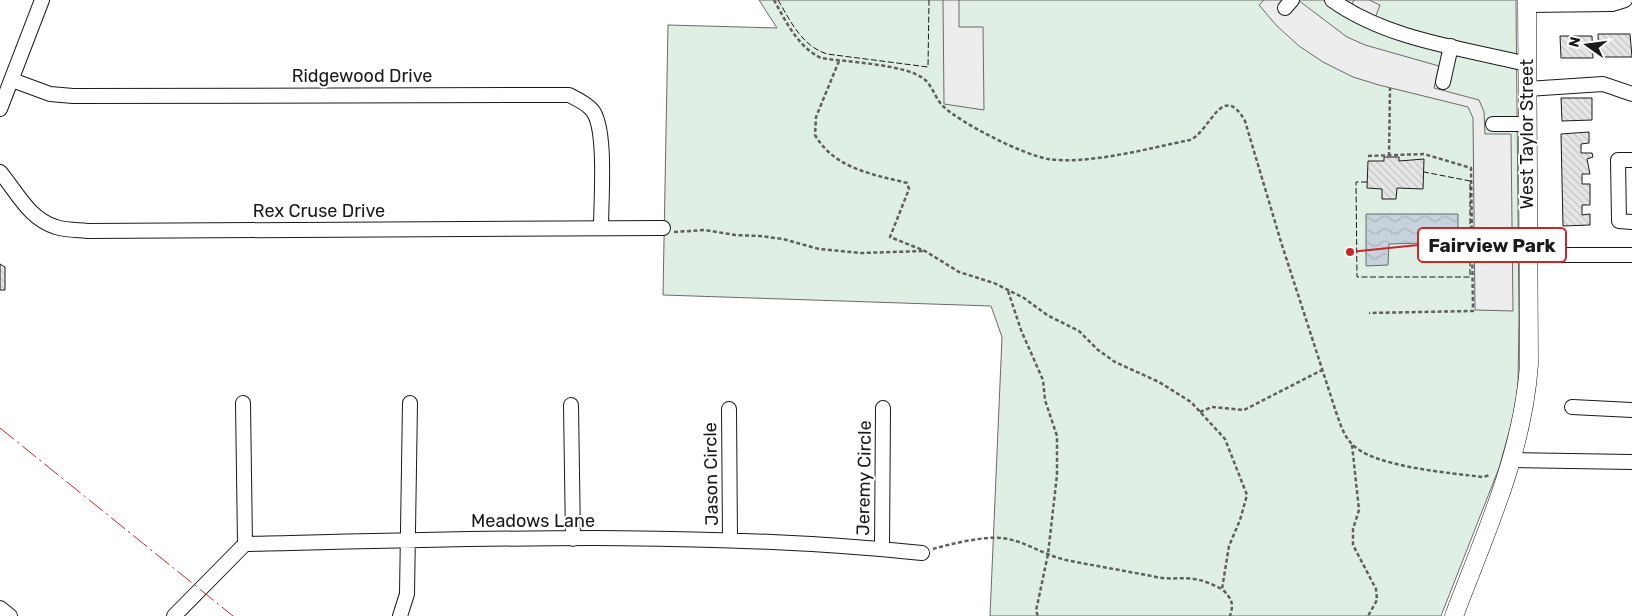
<svg xmlns="http://www.w3.org/2000/svg" width="1632" height="616" viewBox="0 0 1632 616" font-family="Rubik,sans-serif">
<style>
.park{fill:#e0efe3;stroke:#6a6a6a}
.parking{fill:#ededed;stroke:#6a6a6a}
.water{fill:url(#water-waves);stroke:#6a6a6a}
.building{fill:url(#building-back-hatch);stroke:#1a1a1a}
.lines{fill:none;stroke-linecap:round;stroke-linejoin:round}
.minor-casing{stroke:#1a1a1a;stroke-width:16}
.major-casing{stroke:#1a1a1a;stroke-width:19}
.path{stroke:#5f5f5f;stroke-width:2.5;stroke-dasharray:4 2.5;stroke-linecap:butt}
.minor{stroke:#fff;stroke-width:14}
.major{stroke:#fff;stroke-width:18}
.fence{stroke:#1a1a1a;stroke-width:1;stroke-dasharray:6 2.5;stroke-linecap:butt}
.power{stroke:#c62828;stroke-width:1;stroke-dasharray:18 4 2.5 4;stroke-linecap:butt}
.labels{text-anchor:middle;stroke-width:4;stroke-linejoin:round;paint-order:stroke}
.street-label{font-size:18px;fill:#1a1a1a;stroke:#fff}
.leader{fill:none;stroke:#c62828;stroke-width:2}
.callout-dot{fill:#c62828;stroke:#fff;stroke-width:2}
.callout{fill:#fff;stroke:#c62828;stroke-width:2}
.callout-label{font-size:19px;text-anchor:middle;font-weight:bold;fill:#1a1a1a}
</style>
<defs>
<pattern id="water-waves" width="16" height="10" patternUnits="userSpaceOnUse" patternTransform="scale(1.25)"><rect width="16" height="10" fill="#c6d2dc"/><path d="M0 5q4-4 8 0t8 0" fill="none" stroke="#aab4bc"/></pattern>
<pattern id="building-back-hatch" width="6" height="6" patternUnits="userSpaceOnUse" patternTransform="scale(1.25)"><rect width="6" height="6" fill="#e6e6e6"/><path d="M-1 5l2 2M0 0l6 6M5-1l2 2" fill="none" stroke="#c5c5c5"/></pattern>
</defs>
<rect width="100%" height="100%" fill="#fff"/>
<!-- park -->
<path class="park" d="M 759,0 L 1516,0 L 1519,319 L 1518,383 L 1515,411 L 1499,468 L 1441,616 L 990,616 L 1002,337 L 991,306 L 663,295 L 668,25 L 777,28 Z"/>
<!-- parking -->
<path class="parking" d="M 943,0 L 959,0 L 959,27 L 983,27 L 984,110 L 944,104 Z
M 1264,0 L 1298,0 L 1347,37 L 1365,45 L 1439,66 L 1434,88 L 1479,100 L 1484,112 L 1485,134 L 1511,134 L 1513,311 L 1475,310 L 1473,118 L 1468,107 L 1379,85 L 1353,77 L 1323,62 L 1299,46 L 1276,25 L 1259,5 Z
M 1354,0 L 1369,0 L 1380,5 L 1375,18 L 1351,6 Z"/>
<!-- water -->
<path class="water" d="M 1366,214 L 1458,214 L 1458,242 L 1389,244 L 1388,265 L 1366,266 Z"/>
<!-- building -->
<path class="building" d="M 1598,34 L 1630,34 L 1632,57 L 1599,57 Z
M 1560,36 L 1592,36 L 1593,58 L 1561,58 Z
M 1561,98 L 1592,98 L 1592,120 L 1562,121 Z
M 1589,132 L 1589,143 L 1581,144 L 1581,153 L 1592,153 L 1593,157 L 1587,159 L 1590,174 L 1582,174 L 1582,184 L 1590,184 L 1590,205 L 1582,205 L 1582,215 L 1590,214 L 1590,225 L 1563,226 L 1561,134 Z
M 1384,157 L 1399,157 L 1399,161 L 1424,159 L 1423,189 L 1397,188 L 1396,199 L 1382,199 L 1382,189 L 1367,188 L 1368,161 L 1384,161 Z
M 0,264 L 5,267 L 5,290 L 0,290 Z"/>
<g class="lines">
<defs>
<path id="minor" d="M 1332,0 C 1388,40 1462,48 1527,64
M 1527,5 L 1612,4 L 1625,0
M 1285,8 L 1292,0
M 12,80 L 50,94 L 73,96 L 569,95 C 577,99 586,103 592,110 C 607,127 601,201 601,227
M 1443,82 L 1451,46
M 1527,89 L 1603,84 L 1632,94
M 0,109 L 42,0
M 1493,124 L 1527,124
M 1632,160 L 1618,160 L 1619,221 L 1632,222
M 0,172 C 17,192 29,219 56,227 C 65,230 77,230 87,231 L 663,228
M 1494,255 L 1632,255
M 243,403 L 245,544
M 571,405 L 573,539
M 1572,407 L 1632,410
M 729,409 L 730,539
M 1512,460 L 1632,462
M 882,549 L 883,408
M 0,608 L 10,616
M 174,616 L 245,544 C 471,539 698,530 922,553
M 400,616 L 407,594 L 410,403"/>
<path id="major" d="M 1454,616 C 1485,534 1523,453 1529,364 L 1527,0"/>
</defs>
<!-- minor casing -->
<use href="#minor" class="minor-casing"/>
<!-- major casing -->
<use href="#major" class="major-casing"/>
<!-- path -->
<path class="path" d="M 774,0 C 786,22 798,47 821,58 C 845,62 906,64 924,79 C 933,86 935,99 944,107 C 962,124 1024,155 1048,159 C 1088,165 1150,148 1190,140 C 1210,132 1222,80 1245,121 L 1281,242 L 1336,412 C 1340,423 1343,434 1351,443 C 1371,467 1452,473 1483,477 L 1490,475
M 839,61 L 816,117 L 815,135 C 835,169 872,174 907,183 L 909,189 L 890,237 L 925,251 L 959,272 L 994,283 L 1024,298 L 1047,315 L 1079,331 L 1098,350 L 1115,362 L 1159,382 L 1191,402 L 1225,439 L 1247,495 L 1240,520 L 1229,546 L 1222,589 C 1232,599 1234,603 1230,616
M 1368,156 L 1424,154 L 1471,168 L 1473,311 L 1369,313
M 1389,156 L 1390,88
M 674,232 L 705,230 L 735,235 L 760,236 L 783,239 L 819,249 L 861,253 L 924,251
M 1008,291 L 1021,330 L 1043,380 L 1045,400 L 1057,436 L 1057,475 L 1048,554 L 1036,611 L 1038,616
M 1200,412 L 1212,407 L 1244,410 L 1322,370
M 1352,445 L 1359,510 L 1353,529 L 1353,545 L 1376,589 L 1377,600 L 1368,616
M 933,549 C 949,544 985,536 1001,538 C 1024,540 1043,555 1066,560 C 1096,566 1126,571 1156,577 C 1168,580 1181,577 1194,579 C 1204,580 1213,585 1222,589"/>
<!-- minor -->
<use href="#minor" class="minor"/>
<!-- major -->
<use href="#major" class="major"/>
<!-- fence -->
<path class="fence" d="M 778,0 C 791,22 802,46 827,54 L 928,67 L 929,0
M 1367,182 L 1356,182 L 1357,277 L 1470,277 L 1470,181 L 1424,172"/>
<!-- power -->
<path class="power" d="M 0,428 L 233,616"/>
</g>
<g class="labels">
<!-- street labels -->
<g class="street-label">
<text x="362" y="82">Ridgewood Drive</text>
<text transform="translate(1527 134) rotate(-90)" y="6">West Taylor Street</text>
<text x="319" y="217">Rex Cruse Drive</text>
<text transform="translate(711 474) rotate(-91)" y="6">Jason Circle</text>
<text transform="translate(864 478) rotate(-89)" y="6">Jeremy Circle</text>
<text x="533" y="527">Meadows Lane</text>
</g>
</g>
<!-- callouts -->
<path class="leader" d="M1350 252L1418 245"/>
<circle class="callout-dot" cx="1350" cy="252" r="5"/>
<rect class="callout" x="1418" y="228" width="148" height="34" rx="5"/>
<g class="callout-label">
<text x="1492" y="252">Fairview Park</text>
</g>
<!-- north arrow -->
<g transform="translate(1587 45) rotate(284)" stroke="#ffffff" stroke-width="4" paint-order="stroke">
<path d="M0-4L9 19L0 12L-9 19Z" fill="#1a1a1a"/>
<text y="-8" font-size="14" font-weight="bold" text-anchor="middle" fill="#1a1a1a">N</text>
</g>
</svg>
